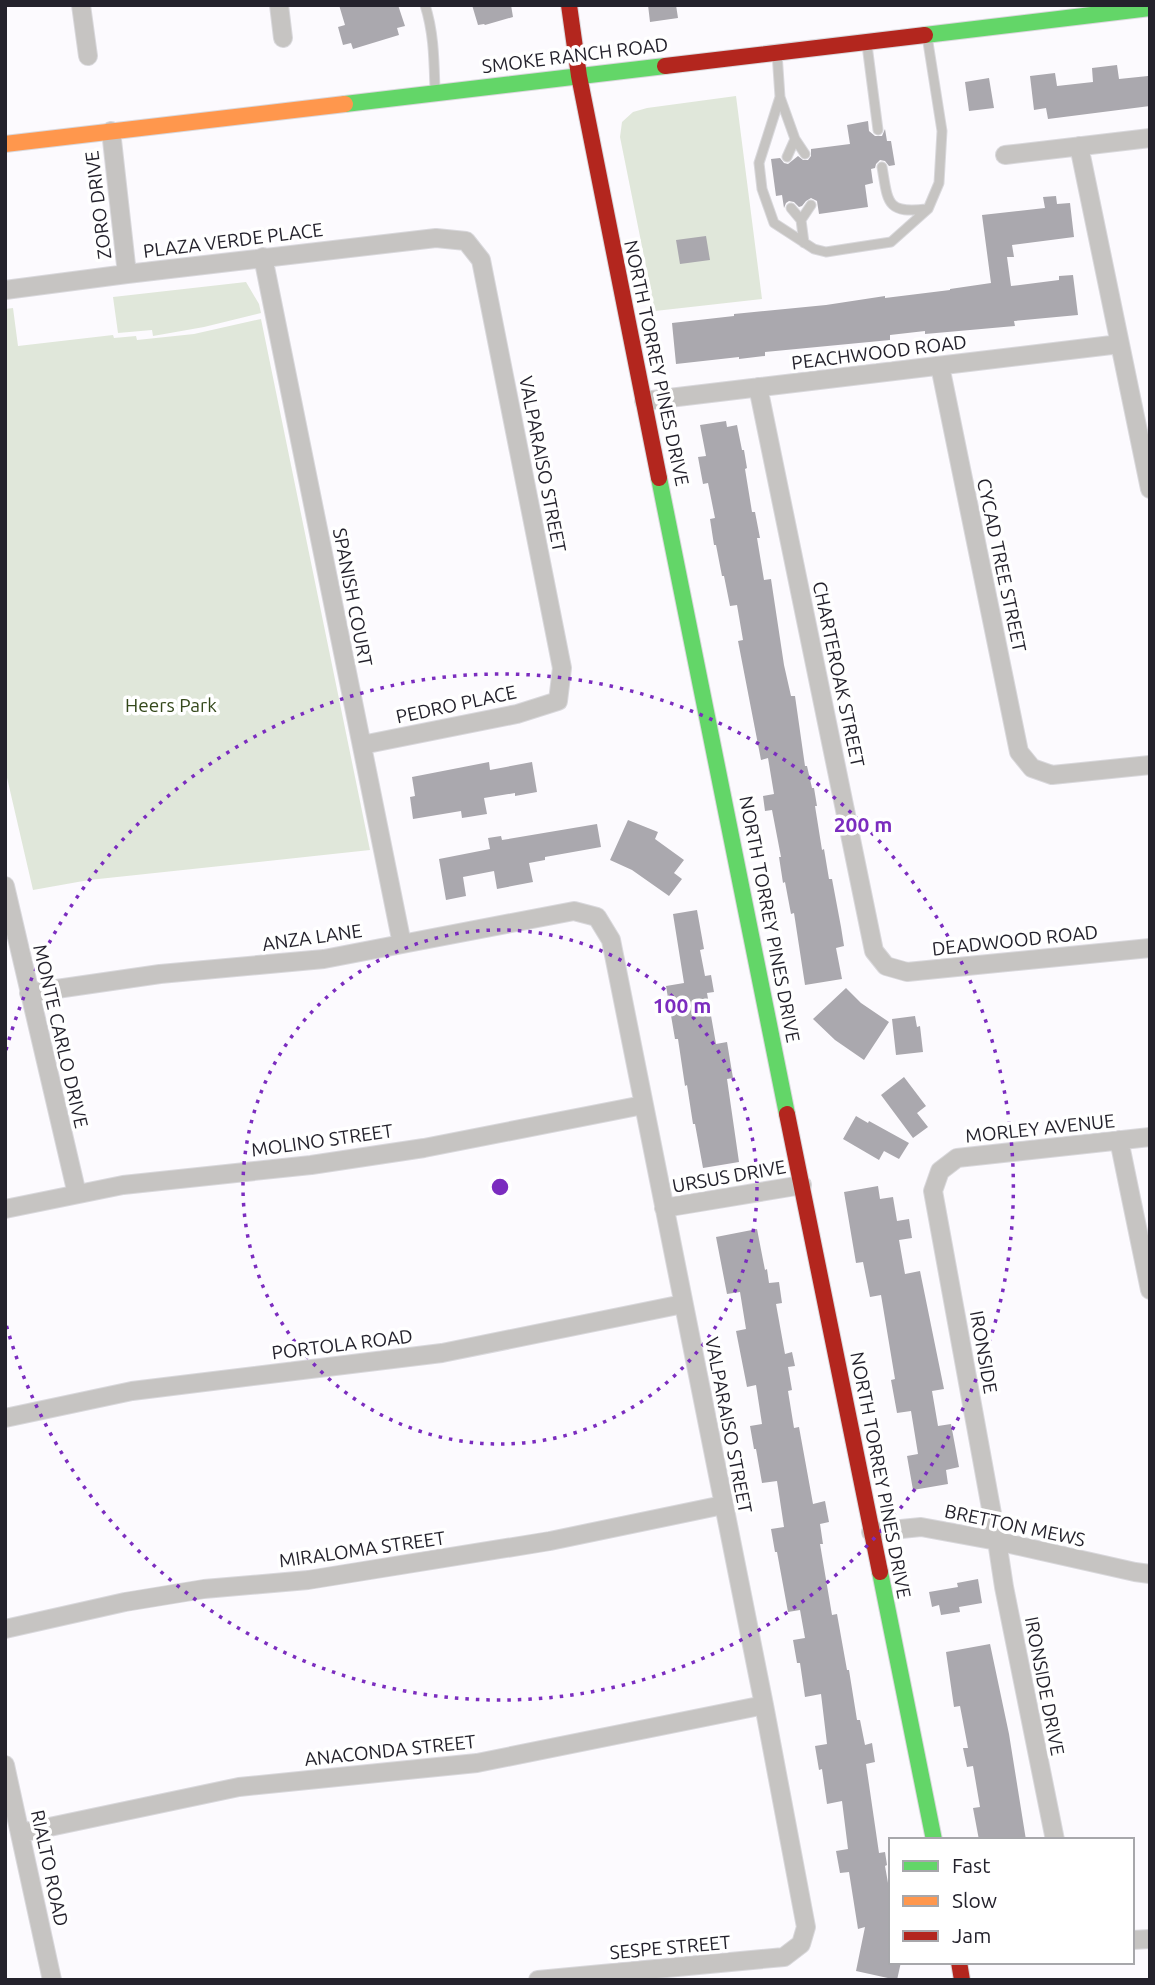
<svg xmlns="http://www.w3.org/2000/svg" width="1155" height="1985" viewBox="0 0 1155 1985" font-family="Ubuntu,sans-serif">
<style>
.green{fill:#e0e7da}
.building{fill:#aaa8ae}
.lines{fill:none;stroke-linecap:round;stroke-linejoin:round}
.lane-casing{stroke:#d9d8dc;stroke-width:11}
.street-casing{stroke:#d9d8dc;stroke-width:20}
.fast-casing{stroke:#d9d8dc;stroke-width:18}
.slow-casing{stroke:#d9d8dc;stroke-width:18}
.jam-casing{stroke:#d9d8dc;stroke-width:18}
.lane{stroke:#c6c4c2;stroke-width:9}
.street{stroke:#c6c4c2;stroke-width:18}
.fast{stroke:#63d668;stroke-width:16}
.slow{stroke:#ff974d;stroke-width:16}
.jam{stroke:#b3261e;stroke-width:16}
.ring{fill:none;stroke:#7b2cbf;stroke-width:3.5;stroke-dasharray:3.5 7}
.labels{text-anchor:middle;stroke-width:7;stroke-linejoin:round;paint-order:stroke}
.street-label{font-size:19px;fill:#24222c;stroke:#fff}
.park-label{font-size:19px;fill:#34481b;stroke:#fff}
.centre{fill:#7b2cbf;stroke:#fff;stroke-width:3.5}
.ring-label{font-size:21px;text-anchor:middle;font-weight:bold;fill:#7b2cbf;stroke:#fff;stroke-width:7;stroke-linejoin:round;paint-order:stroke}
</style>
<rect width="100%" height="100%" fill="#fcfafe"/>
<!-- green -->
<path class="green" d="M 736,96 L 762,299 L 655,311 L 620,137 L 622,122 L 633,112 L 647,108 Z
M 246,282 L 259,304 L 261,313 L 204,327 L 153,336 L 152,330 L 118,333 L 113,297 Z
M 13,308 L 18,346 L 113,335 L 114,338 L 136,336 L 137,340 L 194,334 L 261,319 L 370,850 L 89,880 L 33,890 L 5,769 L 5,309 Z"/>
<!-- building -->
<path class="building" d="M 339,5 L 398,5 L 405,26 L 397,28 L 399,35 L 353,49 L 351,43 L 343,45 L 338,27 L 345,25 Z
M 472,5 L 511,5 L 513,17 L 485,25 L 484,24 L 478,25 Z
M 648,5 L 676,5 L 678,18 L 650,22 Z
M 1117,65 L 1119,79 L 1148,76 L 1150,106 L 1048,119 L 1046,108 L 1034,110 L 1030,76 L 1055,73 L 1057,86 L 1093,82 L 1092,68 Z
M 989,78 L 994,108 L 969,111 L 965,82 Z
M 868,121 L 869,131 L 875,136 L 882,136 L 885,129 L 887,141 L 891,141 L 895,165 L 889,166 L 885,161 L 880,160 L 876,164 L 875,168 L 871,169 L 873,183 L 865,185 L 868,207 L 819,214 L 817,201 L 811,198 L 806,201 L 802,206 L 799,207 L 794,202 L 789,201 L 786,203 L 784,208 L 782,195 L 776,196 L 771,159 L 780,158 L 784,163 L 788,164 L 798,156 L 803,160 L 808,160 L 811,156 L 811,149 L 850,144 L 847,125 Z
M 1056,196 L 1057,204 L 1070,203 L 1074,237 L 1012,245 L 1014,257 L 1007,257 L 1011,286 L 1059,280 L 1059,276 L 1073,275 L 1078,315 L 1014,321 L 1015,326 L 925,334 L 925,331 L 890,335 L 890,340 L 765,352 L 765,356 L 739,359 L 739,357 L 676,364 L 672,323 L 734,316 L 734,314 L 826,305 L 885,296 L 885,298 L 950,290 L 950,289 L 991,283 L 982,215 L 1045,208 L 1043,197 Z
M 706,236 L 710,260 L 680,264 L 676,240 Z
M 726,421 L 727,427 L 737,425 L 742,450 L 744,450 L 747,468 L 745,469 L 752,512 L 755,512 L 760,538 L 757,538 L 764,580 L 771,579 L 784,665 L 791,696 L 795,696 L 805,766 L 807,766 L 812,788 L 814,788 L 817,806 L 815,806 L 822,850 L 824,849 L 829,879 L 832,879 L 841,927 L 844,946 L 836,948 L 842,979 L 805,985 L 794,913 L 791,914 L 785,882 L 783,883 L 779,857 L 781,857 L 772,810 L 765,811 L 763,796 L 774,794 L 768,758 L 761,760 L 738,641 L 743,640 L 737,605 L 730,606 L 724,576 L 722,576 L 716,545 L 714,545 L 710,519 L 715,518 L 708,483 L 703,484 L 698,457 L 706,456 L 700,425 Z
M 489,762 L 490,770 L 532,762 L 537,792 L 515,796 L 515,793 L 484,798 L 487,814 L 462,818 L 461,811 L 413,819 L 410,797 L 415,796 L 412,777 Z
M 628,820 L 658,832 L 655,839 L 684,860 L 674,873 L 682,879 L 669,896 L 632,870 L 610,860 Z
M 597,824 L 601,847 L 545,857 L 545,860 L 529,863 L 533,882 L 497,889 L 494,871 L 463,877 L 466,896 L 446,900 L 439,859 L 490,849 L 488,838 L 501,836 L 502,840 Z
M 697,910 L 704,949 L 700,950 L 705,976 L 711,975 L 714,992 L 707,993 L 716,1044 L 727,1042 L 733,1078 L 727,1079 L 739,1162 L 703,1168 L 695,1124 L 693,1124 L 687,1085 L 685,1086 L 678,1039 L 675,1039 L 666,986 L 684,983 L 673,914 Z
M 846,988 L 861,1003 L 889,1022 L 864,1060 L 835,1040 L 813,1019 Z
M 915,1016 L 917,1027 L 920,1026 L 923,1052 L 896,1055 L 892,1019 Z
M 904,1077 L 926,1106 L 917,1113 L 928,1127 L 913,1138 L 881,1095 Z
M 856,1116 L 868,1123 L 869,1121 L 909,1143 L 899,1159 L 884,1151 L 879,1160 L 843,1139 Z
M 878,1186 L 880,1199 L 893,1197 L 897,1221 L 909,1219 L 912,1238 L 899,1240 L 905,1274 L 920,1271 L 944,1389 L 932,1391 L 938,1426 L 951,1424 L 959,1467 L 946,1470 L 948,1484 L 913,1490 L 907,1456 L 918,1454 L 911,1411 L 897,1413 L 891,1380 L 895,1379 L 881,1295 L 870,1297 L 863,1262 L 856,1263 L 844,1192 Z
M 757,1229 L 765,1270 L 767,1269 L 769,1283 L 779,1282 L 782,1303 L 776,1304 L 785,1354 L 792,1352 L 795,1366 L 788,1367 L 792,1390 L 788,1391 L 794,1428 L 799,1427 L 813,1504 L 825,1501 L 829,1522 L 820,1524 L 823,1544 L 820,1544 L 832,1615 L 837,1614 L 847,1670 L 849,1670 L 857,1720 L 860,1720 L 865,1745 L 872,1743 L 875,1762 L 866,1764 L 879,1853 L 885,1852 L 887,1865 L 885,1866 L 891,1900 L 891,1962 L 901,1962 L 897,1980 L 856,1971 L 865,1927 L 858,1929 L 849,1872 L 840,1873 L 836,1851 L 848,1849 L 842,1801 L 827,1804 L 822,1769 L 819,1770 L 815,1746 L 827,1744 L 821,1694 L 805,1697 L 800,1663 L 797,1663 L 793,1640 L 805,1638 L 800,1610 L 788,1612 L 777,1552 L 775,1552 L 771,1529 L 784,1527 L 777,1481 L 762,1483 L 756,1449 L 754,1449 L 750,1426 L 762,1424 L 756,1385 L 747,1387 L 736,1331 L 746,1329 L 740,1292 L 727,1294 L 716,1237 Z
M 978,1579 L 982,1603 L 959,1607 L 960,1612 L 941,1615 L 939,1605 L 932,1607 L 929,1592 L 958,1587 L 957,1583 Z
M 990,1644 L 1009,1734 L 1026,1840 L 979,1840 L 973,1808 L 980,1807 L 973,1766 L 967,1767 L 963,1748 L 968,1748 L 960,1706 L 954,1707 L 946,1652 Z"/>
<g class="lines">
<defs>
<path id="lane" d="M 425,5 C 434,33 434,61 435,90
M 867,45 L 878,130
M 777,53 L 780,97 L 795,139 L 805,154
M 780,97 L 759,163 L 762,189 L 774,223 L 814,249 L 826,252 L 891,242 L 928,209 L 939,183 L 942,131 L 927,36
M 787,157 L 795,139
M 882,167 C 888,202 886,214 926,209
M 791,208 L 801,220
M 804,243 L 801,220 L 811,205"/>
<path id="street" d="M 81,5 L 88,56
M 279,5 L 283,38
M 111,131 L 127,274
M 1079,146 L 1150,489
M 1005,155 L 1150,138
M 263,257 L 402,944
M 5,290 L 127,274 L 436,238 L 466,241 L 481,260 L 562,668 L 558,701 L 517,714 L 362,745
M 940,366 L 1019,752 L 1032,768 L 1052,775 L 1150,765
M 758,387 L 874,951 L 886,966 L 907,972 L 1150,948
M 644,401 L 1120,344
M 5,886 L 77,1194
M 29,993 L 160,974 L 324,959 L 574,911 L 597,917 L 611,940 L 764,1705 L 806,1927 L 801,1944 L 784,1957 L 538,1980
M 1119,1140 L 1150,1290
M 664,1208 L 802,1185
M 5,1209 L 123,1185 L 311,1165 L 424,1148 L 643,1105
M 5,1418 L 132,1391 L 442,1353 L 683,1304
M 871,1532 L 921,1527 L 997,1541 L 1135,1572 L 1150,1574
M 5,1629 L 125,1602 L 204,1589 L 308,1580 L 550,1541 L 723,1505
M 5,1765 L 52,1980
M 21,1833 L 239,1787 L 477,1763 L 764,1705
M 1055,1840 L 1004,1587 L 997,1541 L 933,1191 L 940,1171 L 957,1158 L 1150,1137
M 1132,1940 L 1150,1939"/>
<path id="fast" d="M 925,35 L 1150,8
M 345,104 L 665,66
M 659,478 L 787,1114
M 880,1572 L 934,1840"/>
<path id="slow" d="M 5,144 L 345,104"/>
<path id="jam" d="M 569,5 L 579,76 L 659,478
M 665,66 L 925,35
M 787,1114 L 880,1572
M 959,1962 L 962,1980"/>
</defs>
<!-- lane casing -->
<use href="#lane" class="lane-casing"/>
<!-- street casing -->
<use href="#street" class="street-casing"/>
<!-- fast casing -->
<use href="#fast" class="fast-casing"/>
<!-- slow casing -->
<use href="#slow" class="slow-casing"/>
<!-- jam casing -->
<use href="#jam" class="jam-casing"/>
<!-- lane -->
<use href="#lane" class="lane"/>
<!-- street -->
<use href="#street" class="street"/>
<!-- fast -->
<use href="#fast" class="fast"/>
<!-- slow -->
<use href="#slow" class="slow"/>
<!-- jam -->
<use href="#jam" class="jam"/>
</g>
<!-- distance rings -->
<g class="ring">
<circle cx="500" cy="1187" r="257"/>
<path d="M6 1050A513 513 0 1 1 6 1324"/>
</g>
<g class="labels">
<!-- street labels -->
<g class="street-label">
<text transform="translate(575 55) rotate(-7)" y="7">SMOKE RANCH ROAD</text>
<text transform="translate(98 205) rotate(-97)" y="7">ZORO DRIVE</text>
<text transform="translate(233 240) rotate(-7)" y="7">PLAZA VERDE PLACE</text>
<text transform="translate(879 352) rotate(-7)" y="7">PEACHWOOD ROAD</text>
<text transform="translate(657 363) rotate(78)" y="7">NORTH TORREY PINES DRIVE</text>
<text transform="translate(543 464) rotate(79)" y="7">VALPARAISO STREET</text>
<text transform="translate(1002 565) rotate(78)" y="7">CYCAD TREE STREET</text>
<text transform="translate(353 597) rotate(79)" y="7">SPANISH COURT</text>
<text transform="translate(839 674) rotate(78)" y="7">CHARTEROAK STREET</text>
<text transform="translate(456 704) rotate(-12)" y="7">PEDRO PLACE</text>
<text transform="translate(770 919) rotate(79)" y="7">NORTH TORREY PINES DRIVE</text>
<text transform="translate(312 937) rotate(-8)" y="7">ANZA LANE</text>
<text transform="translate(1015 940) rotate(-6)" y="7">DEADWOOD ROAD</text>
<text transform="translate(61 1036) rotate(77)" y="7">MONTE CARLO DRIVE</text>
<text transform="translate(1040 1128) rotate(-6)" y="7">MORLEY AVENUE</text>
<text transform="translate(322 1140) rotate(-8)" y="7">MOLINO STREET</text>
<text transform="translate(729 1176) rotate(-10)" y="7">URSUS DRIVE</text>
<text transform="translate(342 1344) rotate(-7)" y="7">PORTOLA ROAD</text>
<text transform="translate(984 1352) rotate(80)" y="7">IRONSIDE</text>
<text transform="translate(729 1425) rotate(79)" y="7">VALPARAISO STREET</text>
<text transform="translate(881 1475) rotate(79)" y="7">NORTH TORREY PINES DRIVE</text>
<text transform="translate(1015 1525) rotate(12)" y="7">BRETTON MEWS</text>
<text transform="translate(362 1549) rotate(-8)" y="7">MIRALOMA STREET</text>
<text transform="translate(1045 1686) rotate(79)" y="7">IRONSIDE DRIVE</text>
<text transform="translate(390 1750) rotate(-6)" y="7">ANACONDA STREET</text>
<text transform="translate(50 1868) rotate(78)" y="7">RIALTO ROAD</text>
<text transform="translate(670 1947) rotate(-5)" y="7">SESPE STREET</text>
</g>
<!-- park labels -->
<g class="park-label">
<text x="171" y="712">Heers Park</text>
</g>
</g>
<circle cx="500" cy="1187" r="10" class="centre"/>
<g class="ring-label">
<text x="863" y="832">200 m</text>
<text x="682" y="1013">100 m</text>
</g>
<!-- border -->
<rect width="1155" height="1985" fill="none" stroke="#24222c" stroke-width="14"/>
<!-- legend -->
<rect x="889" y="1838" width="245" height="126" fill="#ffffff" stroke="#a7a7ab" stroke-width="2"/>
<rect x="903" y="1861" width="35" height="10" fill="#63d668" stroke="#a7a7ab" stroke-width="2"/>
<text x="952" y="1873" font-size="21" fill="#24222c">Fast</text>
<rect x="903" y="1896" width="35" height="10" fill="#ff974d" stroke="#a7a7ab" stroke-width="2"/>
<text x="952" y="1908" font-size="21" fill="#24222c">Slow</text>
<rect x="903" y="1931" width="35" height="10" fill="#b3261e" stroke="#a7a7ab" stroke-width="2"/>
<text x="952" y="1943" font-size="21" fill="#24222c">Jam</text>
</svg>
